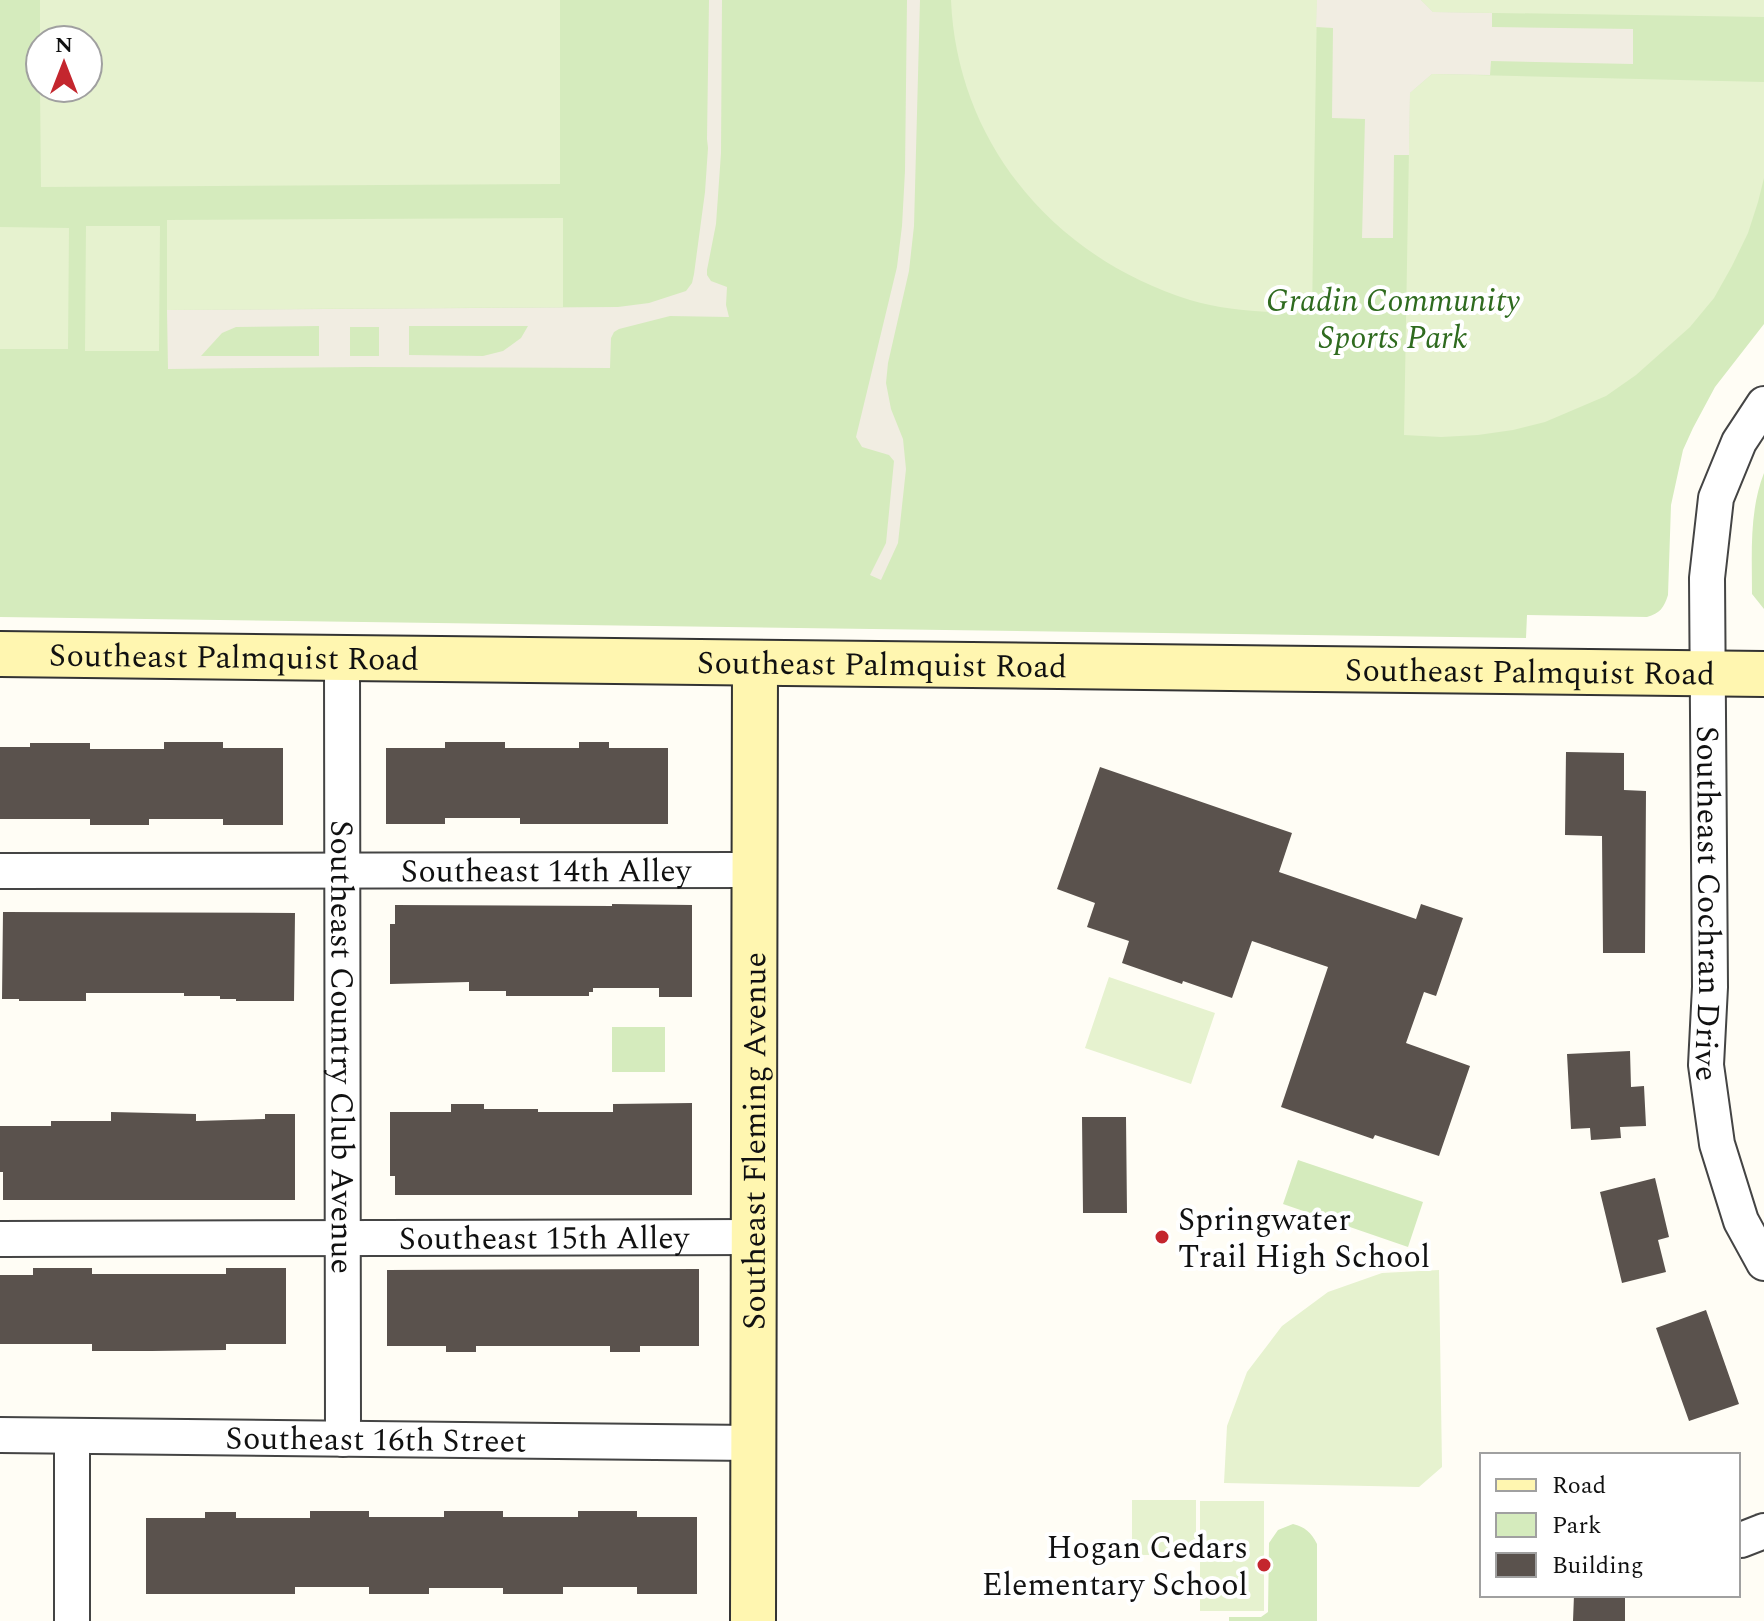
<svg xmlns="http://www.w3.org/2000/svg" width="1764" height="1621" viewBox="0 0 1764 1621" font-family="Spectral,serif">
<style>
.green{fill:#d5ebbd;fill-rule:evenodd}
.pitch{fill:#e6f2cf}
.plaza{fill:#f1ede2;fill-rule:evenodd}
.building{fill:#5a524d}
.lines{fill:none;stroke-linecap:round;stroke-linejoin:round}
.street-casing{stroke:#444;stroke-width:38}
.secondary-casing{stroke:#333;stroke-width:48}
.street{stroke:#fff;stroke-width:34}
.secondary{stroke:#fff6b0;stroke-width:44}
.poi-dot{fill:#c4262e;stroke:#fff;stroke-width:3}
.labels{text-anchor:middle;stroke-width:8;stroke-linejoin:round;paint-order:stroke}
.park-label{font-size:32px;font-style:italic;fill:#2f6b1f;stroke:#fff}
.street-label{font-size:32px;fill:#111;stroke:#fff}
.poi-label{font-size:32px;fill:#111;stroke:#fff;text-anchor:start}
</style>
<rect width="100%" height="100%" fill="#fffdf5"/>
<!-- green -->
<path class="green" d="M 0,0 L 1764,0 L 1764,324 L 1715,387 L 1693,428 L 1683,450 L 1671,505 L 1668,595 C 1664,608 1660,613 1647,617 L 1527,615 L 1526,638 L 0,617 ZM 40,40 L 88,40 L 88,88 L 40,88 Z
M 1764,473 L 1764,609 L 1752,594 C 1752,554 1749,511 1764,473 Z
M 612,1027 L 665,1027 L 665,1072 L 612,1072 Z
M 1298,1160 L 1423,1202 L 1408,1247 L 1283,1204 Z
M 1293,1524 C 1305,1527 1311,1532 1317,1544 L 1317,1621 L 1229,1621 L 1229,1617 L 1261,1617 L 1268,1612 L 1269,1543 L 1278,1530 Z"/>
<!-- pitch -->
<path class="pitch" d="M 40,0 L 560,0 L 560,184 L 41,187 L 40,88 L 88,88 L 88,40 L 40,40 Z
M 951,0 L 1317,0 L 1312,314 C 1272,312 1229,312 1190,300 C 1055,258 957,144 951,0 Z
M 1421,0 L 1764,0 L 1764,17 L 1433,12 Z
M 1432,74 L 1764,82 L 1764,178 L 1758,202 L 1748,233 L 1732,266 L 1714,298 L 1690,327 L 1636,375 L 1606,396 L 1545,422 L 1513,430 L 1478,435 L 1441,437 L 1404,435 L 1410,93 Z
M 563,218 L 563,307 L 167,310 L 167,220 Z
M 86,226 L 160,226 L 159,351 L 85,351 Z
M 0,227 L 69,228 L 68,349 L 0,349 Z
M 1109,977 L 1215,1013 L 1191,1084 L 1085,1048 Z
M 1439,1270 L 1442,1467 L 1419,1487 L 1224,1483 L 1227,1426 L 1247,1372 L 1282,1326 L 1328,1292 L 1382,1273 Z
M 1132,1500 L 1196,1500 L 1196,1555 L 1132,1555 Z
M 1200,1501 L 1264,1501 L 1264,1611 L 1200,1611 Z"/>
<!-- plaza -->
<path class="plaza" d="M 709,0 L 722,0 L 721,153 L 716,224 L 707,270 L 707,275 L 711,281 L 727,287 L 726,305 L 729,317 L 670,316 L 619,329 L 614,332 L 611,338 L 610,368 L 364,367 L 168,369 L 167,310 L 618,307 L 649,303 L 686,291 L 692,283 L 694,274 L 705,192 L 708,148 L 707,139 ZM 319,326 L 319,356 L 201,356 L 222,333 L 236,327 ZM 409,326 L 528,326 L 521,338 L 503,351 L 483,356 L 409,355 ZM 350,327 L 379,327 L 379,356 L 350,356 Z
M 907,0 L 920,0 L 914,226 L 909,271 L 888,363 L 886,383 L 891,409 L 903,439 L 906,469 L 898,543 L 881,580 L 870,575 L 886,543 L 894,461 L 889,455 L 862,447 L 856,437 L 897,267 L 902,226 L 905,171 Z
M 1317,0 L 1421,0 L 1433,12 L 1492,13 L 1492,27 L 1633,29 L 1633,64 L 1491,61 L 1490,75 L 1432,74 L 1410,93 L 1409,155 L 1394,155 L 1393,238 L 1362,238 L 1365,119 L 1332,118 L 1333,28 L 1316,27 Z"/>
<!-- building -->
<path class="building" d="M 164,742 L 223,742 L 223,748 L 283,748 L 283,825 L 223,825 L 223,819 L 149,819 L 149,825 L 90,825 L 90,819 L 0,819 L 0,747 L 30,747 L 30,743 L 90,743 L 90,749 L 164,749 Z
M 445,742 L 505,742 L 505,748 L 579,748 L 579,742 L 609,742 L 609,748 L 668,748 L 668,824 L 520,824 L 520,818 L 445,818 L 445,824 L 386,824 L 386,748 L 445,748 Z
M 1566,752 L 1624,753 L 1624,790 L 1646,791 L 1645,953 L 1603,953 L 1602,836 L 1565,835 Z
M 1100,767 L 1292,833 L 1279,872 L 1416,919 L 1421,904 L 1463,918 L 1436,996 L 1424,992 L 1406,1043 L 1470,1066 L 1439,1156 L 1375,1135 L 1373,1139 L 1281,1107 L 1328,967 L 1252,941 L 1232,998 L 1183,981 L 1182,984 L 1122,963 L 1129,941 L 1087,927 L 1095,903 L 1057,889 Z
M 612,904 L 692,905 L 692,997 L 659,997 L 659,988 L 593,988 L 593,992 L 589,992 L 589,996 L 506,996 L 506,991 L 469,991 L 469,982 L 390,984 L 390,924 L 395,924 L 395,905 L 612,906 Z
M 3,912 L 295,913 L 294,1001 L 236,1001 L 236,999 L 220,999 L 220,996 L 184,996 L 184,993 L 86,993 L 86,1001 L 19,1001 L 19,999 L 2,999 Z
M 1630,1051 L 1631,1087 L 1644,1086 L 1646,1126 L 1620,1127 L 1621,1138 L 1591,1140 L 1590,1128 L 1571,1129 L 1567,1054 Z
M 692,1103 L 692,1195 L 395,1195 L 395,1176 L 390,1176 L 390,1112 L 451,1112 L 451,1104 L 484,1104 L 484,1109 L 538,1109 L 538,1112 L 613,1112 L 613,1104 Z
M 111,1112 L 196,1114 L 196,1121 L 265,1119 L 265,1114 L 295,1114 L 295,1200 L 3,1200 L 3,1172 L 0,1172 L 0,1126 L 51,1126 L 51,1121 L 111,1121 Z
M 1082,1117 L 1126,1117 L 1127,1213 L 1083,1213 Z
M 1655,1178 L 1669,1237 L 1658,1240 L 1666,1272 L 1622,1283 L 1600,1192 Z
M 33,1268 L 92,1268 L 92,1274 L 226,1274 L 226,1268 L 286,1268 L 286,1344 L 226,1344 L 226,1350 L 152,1351 L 92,1351 L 92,1344 L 0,1344 L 0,1275 L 33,1275 Z
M 699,1269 L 699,1346 L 640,1346 L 640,1352 L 610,1352 L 610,1346 L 476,1346 L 476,1352 L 446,1352 L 446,1346 L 387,1346 L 387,1270 Z
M 1706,1310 L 1739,1404 L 1689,1421 L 1656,1328 Z
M 310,1511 L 369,1511 L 369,1517 L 444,1517 L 444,1511 L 503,1511 L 503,1517 L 578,1517 L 578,1511 L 637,1511 L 637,1517 L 697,1517 L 697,1594 L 637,1594 L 637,1587 L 563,1587 L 563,1594 L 503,1594 L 503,1588 L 429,1588 L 429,1594 L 369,1594 L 369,1587 L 295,1587 L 295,1594 L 146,1594 L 146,1518 L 205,1518 L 205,1512 L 236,1512 L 236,1518 L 310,1518 Z
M 1574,1595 L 1625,1595 L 1625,1621 L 1573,1621 Z"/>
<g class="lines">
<defs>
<g id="street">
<path id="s1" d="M 1764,404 L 1739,442 L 1716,498 L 1707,578 L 1710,987 L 1706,1065 L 1717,1144 L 1741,1221 L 1764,1263"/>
<path id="s2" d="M 342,657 L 343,1439"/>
<path id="s3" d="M 0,871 L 754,870"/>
<path id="s4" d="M 0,1239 L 754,1237"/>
<path id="s5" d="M 0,1435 L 753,1443"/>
<path d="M 72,1436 L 72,1621"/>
<path d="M 1741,1540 L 1764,1531"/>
</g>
<g id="secondary">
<path id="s6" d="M 0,654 L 1764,674"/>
<path id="s7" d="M 753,1621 L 755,663"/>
</g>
</defs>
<!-- street casing -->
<use href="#street" class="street-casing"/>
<!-- secondary casing -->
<use href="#secondary" class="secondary-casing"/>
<!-- street -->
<use href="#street" class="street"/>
<!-- secondary -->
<use href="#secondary" class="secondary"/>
</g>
<!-- markers -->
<g class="poi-dot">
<circle cx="1162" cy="1237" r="8"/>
<circle cx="1264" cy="1565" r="8"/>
</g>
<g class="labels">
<!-- park labels -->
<g class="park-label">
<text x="1393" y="311">Gradin Community<tspan x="1393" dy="37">Sports Park</tspan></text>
</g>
<!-- street labels -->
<g class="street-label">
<text dy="11" stroke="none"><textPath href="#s6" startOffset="234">Southeast Palmquist Road</textPath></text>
<text dy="11" stroke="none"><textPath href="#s6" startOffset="882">Southeast Palmquist Road</textPath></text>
<text dy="11" stroke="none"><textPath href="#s6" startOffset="1530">Southeast Palmquist Road</textPath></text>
<text dy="11" stroke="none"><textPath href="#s3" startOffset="546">Southeast 14th Alley</textPath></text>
<text dy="11" stroke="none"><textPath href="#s1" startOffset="512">Southeast Cochran Drive</textPath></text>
<text dy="11" stroke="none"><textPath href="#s2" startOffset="390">Southeast Country Club Avenue</textPath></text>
<text dy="11" stroke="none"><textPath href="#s7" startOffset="480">Southeast Fleming Avenue</textPath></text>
<text dy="11" stroke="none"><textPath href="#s4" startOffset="544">Southeast 15th Alley</textPath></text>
<text dy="11" stroke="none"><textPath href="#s5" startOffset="376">Southeast 16th Street</textPath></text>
</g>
<!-- poi labels -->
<g class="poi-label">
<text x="1178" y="1230">Springwater<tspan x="1178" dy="37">Trail High School</tspan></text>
<text x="1248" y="1558" text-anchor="end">Hogan Cedars<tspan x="1248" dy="37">Elementary School</tspan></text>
</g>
</g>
<!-- legend -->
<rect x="1480" y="1453" width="260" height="144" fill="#ffffff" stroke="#a0a0a0" stroke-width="2"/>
<rect x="1496" y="1479" width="40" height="12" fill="#fff6b0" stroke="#a0a0a0" stroke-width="2"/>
<text x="1552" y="1493" font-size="24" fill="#111111">Road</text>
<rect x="1496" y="1513" width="40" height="24" fill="#d5ebbd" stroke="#a0a0a0" stroke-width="2"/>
<text x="1552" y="1533" font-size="24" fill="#111111">Park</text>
<rect x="1496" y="1553" width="40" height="24" fill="#5a524d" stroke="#a0a0a0" stroke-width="2"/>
<text x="1552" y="1573" font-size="24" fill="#111111">Building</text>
<!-- north arrow -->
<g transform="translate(64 64)"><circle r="38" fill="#ffffff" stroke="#a0a0a0" stroke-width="2"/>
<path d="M0-6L14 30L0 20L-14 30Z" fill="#c4262e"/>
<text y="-12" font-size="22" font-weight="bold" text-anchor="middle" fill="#111111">N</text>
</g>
</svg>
